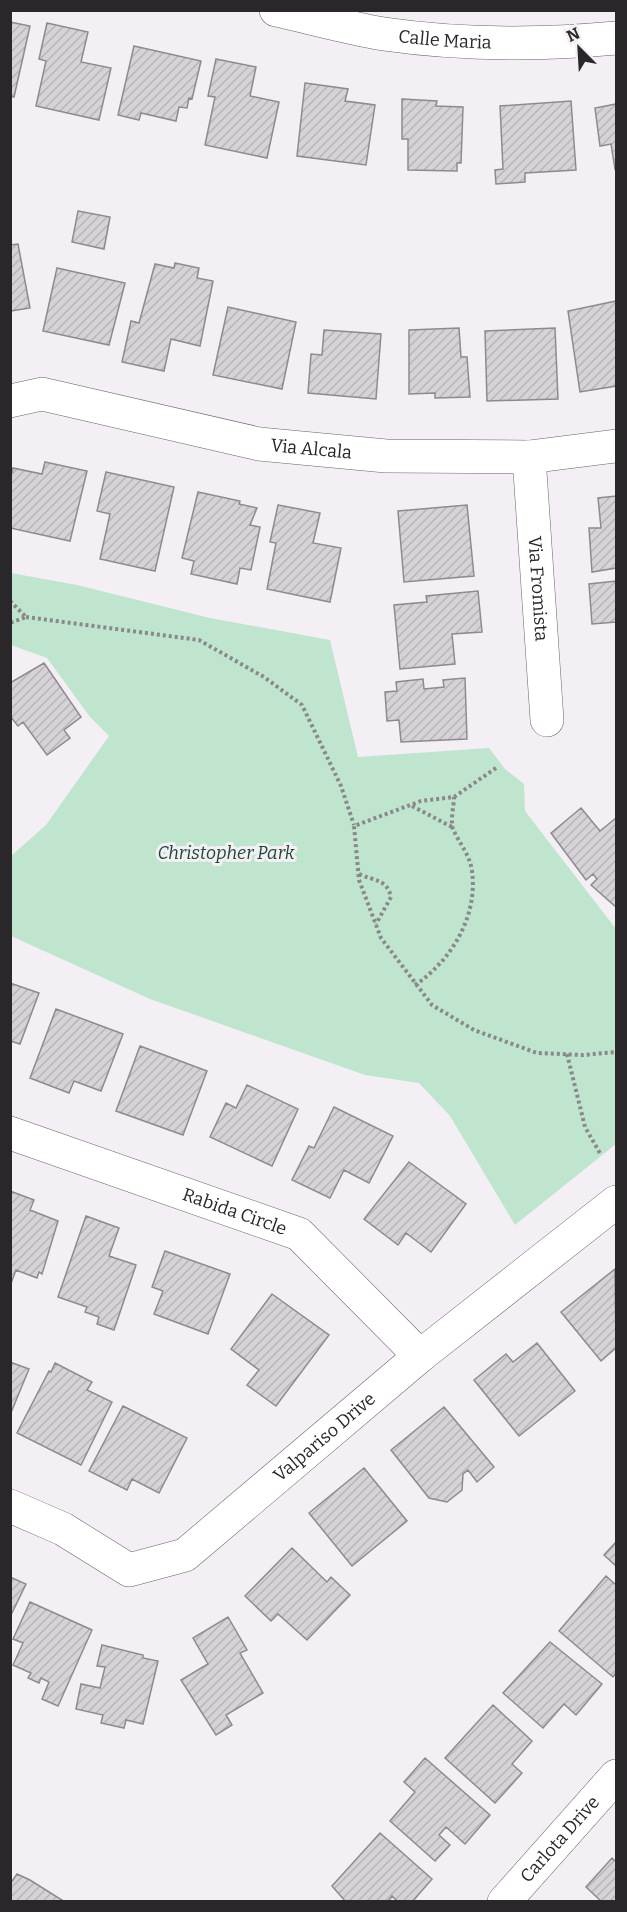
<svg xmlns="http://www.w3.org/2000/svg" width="627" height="1912" viewBox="0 0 627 1912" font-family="Bitter,serif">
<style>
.park{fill:#bfe5cf}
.building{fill:url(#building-hatch);stroke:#8e8a8f;stroke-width:1.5}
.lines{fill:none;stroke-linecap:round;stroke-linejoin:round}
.minor-casing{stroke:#686469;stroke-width:34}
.path{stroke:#8b888c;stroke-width:4;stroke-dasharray:3 3;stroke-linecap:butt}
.minor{stroke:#fff;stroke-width:33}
.labels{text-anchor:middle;stroke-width:6;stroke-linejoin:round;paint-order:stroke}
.street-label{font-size:18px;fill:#292729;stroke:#f3eff4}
.park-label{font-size:18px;font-style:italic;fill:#1b4933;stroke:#f3eff4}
</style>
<defs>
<pattern id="building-hatch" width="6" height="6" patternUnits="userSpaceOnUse" patternTransform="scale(1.5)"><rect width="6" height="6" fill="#d6d2d7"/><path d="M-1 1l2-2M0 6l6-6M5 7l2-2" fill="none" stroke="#b8b4b9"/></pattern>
</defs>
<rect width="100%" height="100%" fill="#f3eff4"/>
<!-- park -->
<path class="park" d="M 11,573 L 77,585 L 210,618 L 330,640 L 358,757 L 489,748 L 505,769 L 524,784 L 525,811 L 616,929 L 616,1144 L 515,1225 L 450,1116 L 419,1083 L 365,1075 L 150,999 L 11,936 L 11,856 L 46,825 L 109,736 L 90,717 L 47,658 L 11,645 Z"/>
<!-- building -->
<path class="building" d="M 10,22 L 30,26 L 14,97 L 10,96 Z
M 47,23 L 88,32 L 81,62 L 111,68 L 99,120 L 36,106 L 46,61 L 39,59 Z
M 134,46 L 201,61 L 192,99 L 189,98 L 187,108 L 179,107 L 176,121 L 141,113 L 139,120 L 118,115 Z
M 216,59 L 256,67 L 250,96 L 279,102 L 267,158 L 205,145 L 215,97 L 208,96 Z
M 305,83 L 348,89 L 345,101 L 375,105 L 366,165 L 297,156 Z
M 402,99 L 437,101 L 436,106 L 463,107 L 461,163 L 457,163 L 457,171 L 408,170 L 408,139 L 402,139 Z
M 571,101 L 576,170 L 525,173 L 525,182 L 496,184 L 495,170 L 503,169 L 500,106 Z
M 616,104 L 616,168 L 615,169 L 611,144 L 600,146 L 595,108 Z
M 78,211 L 110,217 L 104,249 L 72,242 Z
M 18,244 L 30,308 L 11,311 L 10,314 L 10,245 Z
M 175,263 L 199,268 L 197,278 L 213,281 L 200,346 L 171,339 L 164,371 L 122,362 L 131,321 L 139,323 L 155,264 L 174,268 Z
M 57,268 L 125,283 L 109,345 L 43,331 Z
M 616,301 L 616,386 L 580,392 L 568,311 Z
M 228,307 L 296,322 L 282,389 L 213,375 Z
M 459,328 L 461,357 L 467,357 L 470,397 L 435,398 L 435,393 L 409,394 L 409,330 Z
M 555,328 L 558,399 L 487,401 L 485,331 Z
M 324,330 L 381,334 L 376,399 L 308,393 L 311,354 L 322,355 Z
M 45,462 L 87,471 L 70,541 L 10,528 L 10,480 L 13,468 L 42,474 Z
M 106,472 L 174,487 L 155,571 L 100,559 L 110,514 L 97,511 Z
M 198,492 L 240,501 L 239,504 L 257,508 L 250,525 L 260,527 L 251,570 L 240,568 L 237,584 L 191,574 L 194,561 L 182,558 Z
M 616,496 L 616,568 L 592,572 L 589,528 L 601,528 L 598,498 Z
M 278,505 L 320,513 L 313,543 L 341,548 L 330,602 L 267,589 L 276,543 L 270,542 Z
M 467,505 L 474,576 L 404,582 L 398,511 Z
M 616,581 L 616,622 L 592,624 L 589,584 Z
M 478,591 L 482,632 L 452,634 L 455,664 L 400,669 L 394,605 L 427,602 L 426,596 Z
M 44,663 L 81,717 L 64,730 L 70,738 L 47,755 L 23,722 L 18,726 L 10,716 L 10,683 Z
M 465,678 L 467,739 L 401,742 L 399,720 L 387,721 L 385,692 L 397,691 L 396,682 L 423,679 L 424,689 L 444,687 L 443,680 Z
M 581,808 L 600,831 L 616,818 L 616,907 L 591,885 L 597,879 L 593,874 L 586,880 L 551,833 Z
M 10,983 L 39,993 L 20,1044 L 10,1041 Z
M 56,1009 L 123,1034 L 101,1091 L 74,1081 L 69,1093 L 30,1078 Z
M 140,1046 L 207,1071 L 183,1135 L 116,1111 Z
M 247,1085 L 298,1109 L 272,1166 L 210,1137 L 226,1103 L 236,1108 Z
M 334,1107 L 393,1136 L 369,1183 L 344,1170 L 330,1198 L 292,1180 L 309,1146 L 314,1148 Z
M 409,1162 L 466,1204 L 431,1252 L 406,1233 L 398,1245 L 364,1219 Z
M 10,1191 L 34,1200 L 30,1210 L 58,1221 L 42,1274 L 39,1272 L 37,1278 L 16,1270 L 10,1286 Z
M 86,1216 L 119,1228 L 109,1256 L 136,1265 L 114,1330 L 97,1324 L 99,1317 L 85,1312 L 87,1307 L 58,1297 Z
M 165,1251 L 230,1274 L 208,1334 L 154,1314 L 163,1291 L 152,1287 Z
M 615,1269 L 616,1348 L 601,1361 L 561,1312 Z
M 272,1294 L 329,1335 L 276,1406 L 247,1385 L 259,1370 L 231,1349 Z
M 537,1343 L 575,1391 L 519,1436 L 474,1380 L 506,1354 L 513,1362 Z
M 10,1362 L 29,1369 L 10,1415 Z
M 55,1363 L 92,1382 L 87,1390 L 112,1402 L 81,1465 L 17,1433 L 49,1371 L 51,1372 Z
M 123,1406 L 187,1438 L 159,1493 L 132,1479 L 127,1490 L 89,1471 Z
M 444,1407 L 494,1467 L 477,1482 L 468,1470 L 463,1474 L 462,1490 L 447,1502 L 429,1498 L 391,1450 Z
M 364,1468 L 407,1521 L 352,1566 L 309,1513 Z
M 616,1542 L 616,1566 L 604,1555 Z
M 292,1548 L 327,1582 L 331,1577 L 350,1595 L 307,1640 L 278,1614 L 271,1621 L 245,1596 Z
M 606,1576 L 616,1585 L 616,1673 L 613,1677 L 559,1631 Z
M 10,1577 L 26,1584 L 10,1617 Z
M 30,1602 L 92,1630 L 58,1706 L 42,1699 L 49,1682 L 41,1678 L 39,1683 L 28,1678 L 31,1673 L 13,1665 L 23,1643 L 13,1639 Z
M 228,1617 L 247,1650 L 240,1653 L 263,1693 L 226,1715 L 232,1725 L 216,1735 L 181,1680 L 208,1664 L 193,1638 Z
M 550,1642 L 602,1684 L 576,1715 L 564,1704 L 543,1728 L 503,1693 Z
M 102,1645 L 143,1655 L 143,1658 L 158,1661 L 143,1724 L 126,1720 L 124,1728 L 101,1723 L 103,1715 L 76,1709 L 81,1684 L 100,1688 L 105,1667 L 97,1666 Z
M 493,1705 L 532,1741 L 512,1764 L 522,1773 L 495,1803 L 445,1758 Z
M 425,1758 L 490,1815 L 465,1844 L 446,1827 L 439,1835 L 450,1845 L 435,1861 L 390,1821 L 415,1792 L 404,1782 Z
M 380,1833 L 432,1879 L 412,1902 L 398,1902 L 392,1896 L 388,1902 L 346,1902 L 332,1886 Z
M 612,1858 L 616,1862 L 616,1902 L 602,1902 L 586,1887 Z
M 17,1874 L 30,1880 L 65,1902 L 10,1902 L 10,1884 Z"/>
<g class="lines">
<defs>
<g id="minor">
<path id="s1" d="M 276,10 C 312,18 348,28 384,34 C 460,45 540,45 616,38"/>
<path id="s2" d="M 10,401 L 42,394 L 259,444 L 386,456 L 529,457 L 616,446"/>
<path id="s3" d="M 529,457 L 547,720"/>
<path id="s4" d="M 10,1133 L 299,1234 L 420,1356"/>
<path id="s5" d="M 10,1506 L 63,1529 L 129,1570 L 185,1555 L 420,1356 L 616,1202"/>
<path id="s6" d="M 504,1902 L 616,1776"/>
</g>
</defs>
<!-- minor casing -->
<use href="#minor" class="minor-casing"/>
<!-- path -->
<path class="path" d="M 10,601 L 26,617 L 10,623
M 26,617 L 199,640 L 264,677 L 302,705 L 341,786 L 354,825
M 496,768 L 454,797 L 421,801 L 354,826 L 359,880 L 381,938 L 432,1005 L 474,1030 L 537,1053 L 583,1055 L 616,1052
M 412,806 L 452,827
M 359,874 C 374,881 387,879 391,897 L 376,924
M 415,985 C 452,960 478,916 472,871 C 470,855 459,843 453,829 C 450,820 454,806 454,797
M 567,1054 L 585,1127 L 601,1155"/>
<!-- minor -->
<use href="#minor" class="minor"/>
</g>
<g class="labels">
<!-- street labels -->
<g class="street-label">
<text dy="6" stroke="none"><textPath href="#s1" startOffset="172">Calle Maria</textPath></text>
<text dy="6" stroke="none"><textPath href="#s2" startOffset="308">Via Alcala</textPath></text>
<text dy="6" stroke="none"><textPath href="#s3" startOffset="132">Via Fromista</textPath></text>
<text dy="6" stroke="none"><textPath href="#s4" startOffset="238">Rabida Circle</textPath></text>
<text dy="6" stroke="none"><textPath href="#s5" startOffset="376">Valpariso Drive</textPath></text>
<text dy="6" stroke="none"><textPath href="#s6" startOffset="84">Carlota Drive</textPath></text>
</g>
<!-- park labels -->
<g class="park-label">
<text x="226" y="859">Christopher Park</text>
</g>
</g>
<!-- border -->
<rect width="627" height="1912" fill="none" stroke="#292729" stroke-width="24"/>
<!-- north arrow -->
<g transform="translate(579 48) rotate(336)" stroke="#f3eff4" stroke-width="4.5" paint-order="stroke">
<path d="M0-4.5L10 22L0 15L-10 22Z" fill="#292729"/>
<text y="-9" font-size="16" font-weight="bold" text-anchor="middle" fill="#292729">N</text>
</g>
</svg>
